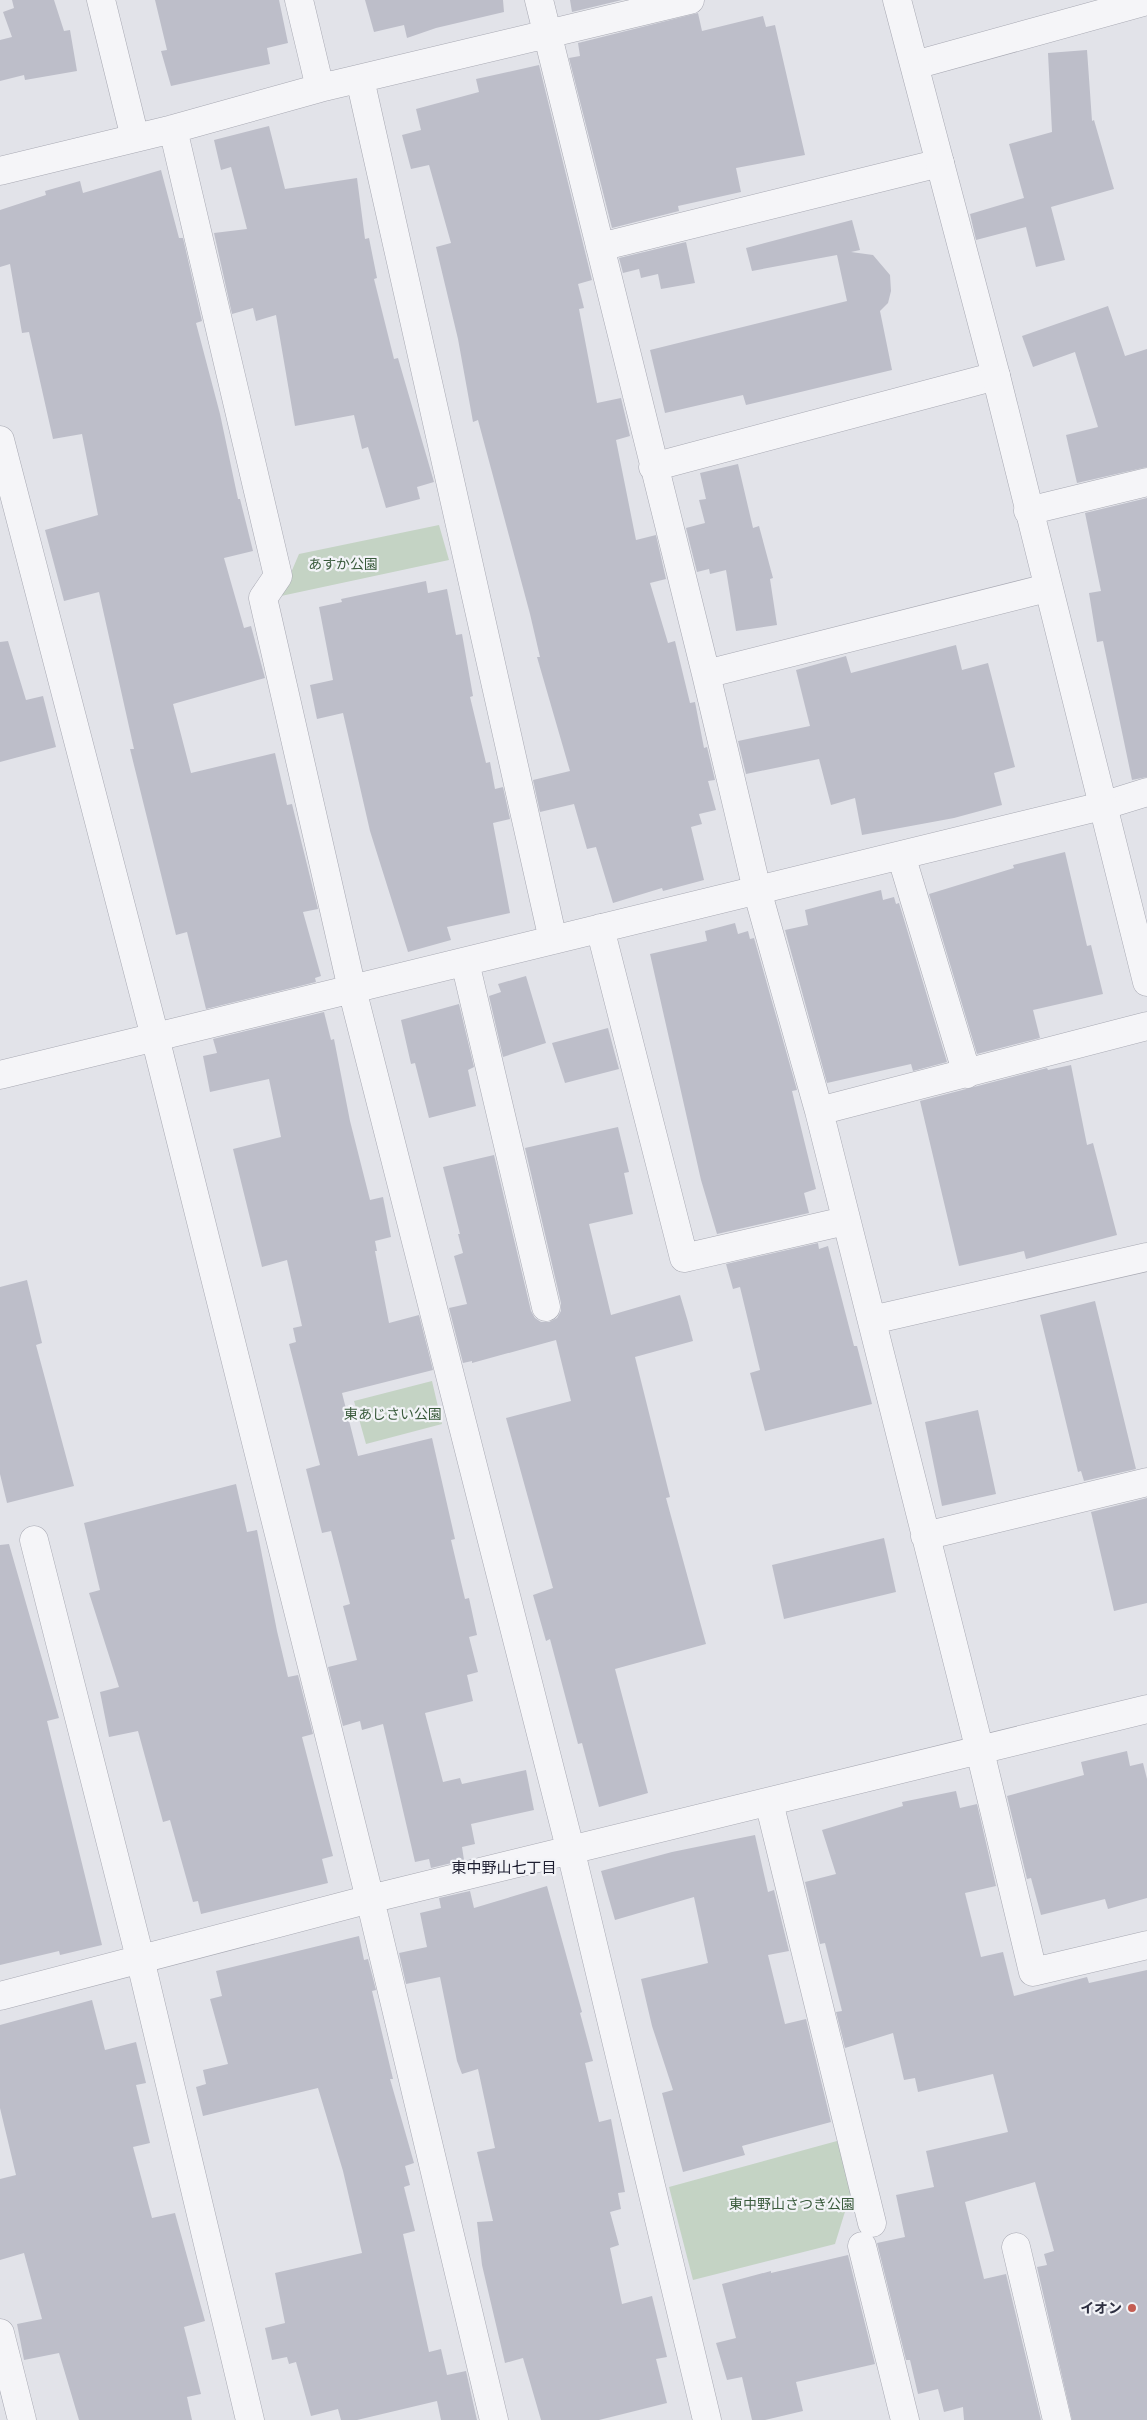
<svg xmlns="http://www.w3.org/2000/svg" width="1147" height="2420" viewBox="0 0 1147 2420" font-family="'IBM Plex Sans','Noto Sans JP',sans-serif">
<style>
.green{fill:#c4d3c4}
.building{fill:#bdbec9}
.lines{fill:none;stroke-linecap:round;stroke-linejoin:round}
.minor-casing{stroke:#a8a9b3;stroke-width:29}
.tertiary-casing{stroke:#a8a9b3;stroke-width:29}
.minor{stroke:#f5f5f8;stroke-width:28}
.tertiary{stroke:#f5f5f8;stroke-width:28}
.poi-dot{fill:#c45d52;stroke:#f2f3f7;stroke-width:2}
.labels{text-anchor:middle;stroke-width:4.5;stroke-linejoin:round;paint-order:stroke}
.park-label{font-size:14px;fill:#3a5b3c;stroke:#f2f3f7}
.poi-label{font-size:14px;font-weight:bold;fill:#2c2e40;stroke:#f2f3f7;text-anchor:end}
.neighbourhood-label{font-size:15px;fill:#1e1f31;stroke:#f2f3f7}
</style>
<rect width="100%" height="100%" fill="#e2e3e9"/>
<!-- green -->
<path class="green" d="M 439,525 L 449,560 L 281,596 L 299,554 Z
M 432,1381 L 442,1424 L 366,1444 L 354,1401 Z
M 837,2141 L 852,2189 L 835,2244 L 693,2280 L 669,2187 Z"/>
<!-- building -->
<path class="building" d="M 12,0 L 54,0 L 64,31 L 70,30 L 77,71 L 25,80 L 24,75 L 0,81 L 0,40 L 12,37 L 3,12 L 14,8 Z
M 155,0 L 279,0 L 288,43 L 267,48 L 270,64 L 171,86 L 161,51 L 167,50 Z
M 365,0 L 503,0 L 504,12 L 436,28 L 407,38 L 404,25 L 374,32 Z
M 570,0 L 622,0 L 572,12 Z
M 698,13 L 702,31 L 763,16 L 766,27 L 775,25 L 805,155 L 736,168 L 741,192 L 678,206 L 679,211 L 612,228 L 569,58 L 580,56 L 578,43 Z
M 1087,50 L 1092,121 L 1094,120 L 1114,189 L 1051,207 L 1065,260 L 1036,267 L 1026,227 L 976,240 L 970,214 L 1024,198 L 1009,144 L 1052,132 L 1048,53 Z
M 539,65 L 592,280 L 578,284 L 584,308 L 579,309 L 597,403 L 621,398 L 630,436 L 616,440 L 636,540 L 656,535 L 666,579 L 650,583 L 668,643 L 675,641 L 690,703 L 695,702 L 704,748 L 707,747 L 715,780 L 708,781 L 716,810 L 699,814 L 702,824 L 691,827 L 704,880 L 663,891 L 662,888 L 613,903 L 596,847 L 587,849 L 574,804 L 540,812 L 533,780 L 570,771 L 537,657 L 540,657 L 530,614 L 478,420 L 473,422 L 458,339 L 436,247 L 451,243 L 429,165 L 411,169 L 402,135 L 421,130 L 416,109 L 479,92 L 476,79 Z
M 269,126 L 285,189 L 357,178 L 365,239 L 369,238 L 377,278 L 374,279 L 394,359 L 398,358 L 434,482 L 417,487 L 420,499 L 386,508 L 368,447 L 362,449 L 354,415 L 295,426 L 276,315 L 256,321 L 253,308 L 232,314 L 214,233 L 247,229 L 231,167 L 221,170 L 214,140 Z
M 161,170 L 179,238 L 183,238 L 202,321 L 196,323 L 220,414 L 238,499 L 240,499 L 253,551 L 224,558 L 244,628 L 251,626 L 265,678 L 173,704 L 191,773 L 275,753 L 287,805 L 292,804 L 318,909 L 303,912 L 321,976 L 315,978 L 316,982 L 206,1009 L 187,932 L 176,935 L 130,749 L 134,749 L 99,592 L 64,601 L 45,530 L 98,515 L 82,434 L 53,439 L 29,332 L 22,333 L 10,264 L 0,267 L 0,210 L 46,195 L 45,191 L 80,181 L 83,193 Z
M 852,220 L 860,250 L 851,252 L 873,255 L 890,275 L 891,291 L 888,303 L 880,311 L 892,370 L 746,405 L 743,395 L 665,413 L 650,350 L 847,301 L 837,255 L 752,271 L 746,248 Z
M 686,242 L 695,283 L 661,289 L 658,274 L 641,278 L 639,269 L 623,273 L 619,258 Z
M 1108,306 L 1125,356 L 1147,349 L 1147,467 L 1077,483 L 1066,435 L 1098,427 L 1075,352 L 1033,367 L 1022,336 Z
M 738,464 L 753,528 L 759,526 L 773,578 L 770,579 L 777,625 L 736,631 L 726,570 L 710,574 L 709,569 L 697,572 L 686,528 L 705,523 L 699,500 L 706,499 L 700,473 Z
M 1147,498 L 1147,777 L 1132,780 L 1103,641 L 1097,642 L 1089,593 L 1101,591 L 1085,513 Z
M 426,581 L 428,593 L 447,589 L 456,635 L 462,634 L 473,696 L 470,697 L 486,763 L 490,762 L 495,789 L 503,787 L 510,819 L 493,823 L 510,913 L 447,927 L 451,940 L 408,952 L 370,831 L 343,713 L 317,719 L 310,685 L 333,680 L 319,607 L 342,602 L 341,599 Z
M 8,641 L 26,700 L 43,696 L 56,747 L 0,762 L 0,642 Z
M 956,645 L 962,670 L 988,663 L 1015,767 L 994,773 L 1002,805 L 954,818 L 862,835 L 855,798 L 831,805 L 819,759 L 746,774 L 738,741 L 810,726 L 796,670 L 846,656 L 851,673 Z
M 1065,852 L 1087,946 L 1091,945 L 1103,994 L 1033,1010 L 1040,1038 L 977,1054 L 929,894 L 1014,868 L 1013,865 Z
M 881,890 L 883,900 L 894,897 L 896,904 L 899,903 L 947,1062 L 913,1071 L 911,1064 L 827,1083 L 785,930 L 808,925 L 805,910 Z
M 735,923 L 738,934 L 748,931 L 750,939 L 754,938 L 797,1090 L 792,1091 L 816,1189 L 804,1193 L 809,1213 L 717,1234 L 701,1180 L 650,954 L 707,941 L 705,931 Z
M 526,976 L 546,1043 L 503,1057 L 489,996 L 501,992 L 498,984 Z
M 459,1004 L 474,1067 L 468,1070 L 476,1106 L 429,1118 L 415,1063 L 411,1064 L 401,1020 Z
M 324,1012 L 331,1040 L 334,1039 L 350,1121 L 370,1200 L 383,1197 L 391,1237 L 375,1241 L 377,1251 L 375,1251 L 389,1323 L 419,1315 L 433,1370 L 342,1393 L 358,1456 L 432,1438 L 455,1539 L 451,1540 L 465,1599 L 469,1598 L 477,1635 L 469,1637 L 478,1672 L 467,1675 L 473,1701 L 425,1713 L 443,1782 L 460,1778 L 462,1784 L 526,1770 L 534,1810 L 471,1824 L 475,1844 L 462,1847 L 464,1860 L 431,1868 L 429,1859 L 415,1862 L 383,1724 L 362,1730 L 360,1721 L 343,1726 L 328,1667 L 357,1660 L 343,1606 L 350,1604 L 331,1531 L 322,1533 L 306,1469 L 320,1465 L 289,1344 L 296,1342 L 293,1328 L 302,1326 L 287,1260 L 262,1267 L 233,1149 L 281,1137 L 269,1079 L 210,1092 L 203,1056 L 217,1053 L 213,1039 Z
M 608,1028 L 619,1069 L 565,1083 L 552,1043 Z
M 1071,1065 L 1087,1145 L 1093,1143 L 1117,1235 L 1026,1259 L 1024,1251 L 959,1266 L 920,1101 L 1047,1068 L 1048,1070 Z
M 618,1127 L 629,1172 L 624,1173 L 633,1214 L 589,1224 L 611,1315 L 680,1295 L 688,1322 L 693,1341 L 635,1357 L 670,1497 L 666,1498 L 706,1644 L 615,1669 L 648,1793 L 599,1807 L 582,1743 L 578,1744 L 550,1639 L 546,1641 L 533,1595 L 553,1588 L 506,1418 L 571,1401 L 556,1340 L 472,1363 L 472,1361 L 463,1363 L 449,1308 L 467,1304 L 454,1256 L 463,1253 L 458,1234 L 460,1234 L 443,1167 L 494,1155 L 531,1311 L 535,1318 L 541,1322 L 549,1322 L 557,1318 L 561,1311 L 561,1303 L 525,1148 Z
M 818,1243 L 819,1249 L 828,1246 L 854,1346 L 857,1346 L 872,1404 L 765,1431 L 750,1373 L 760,1370 L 740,1287 L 733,1289 L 726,1264 Z
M 27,1280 L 42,1343 L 36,1345 L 74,1486 L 7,1503 L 0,1474 L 0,1287 Z
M 1095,1301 L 1136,1469 L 1084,1481 L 1081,1471 L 1078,1472 L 1040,1315 Z
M 978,1410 L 996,1494 L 942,1506 L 925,1422 Z
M 236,1484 L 247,1532 L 257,1530 L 277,1631 L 288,1677 L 298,1675 L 313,1734 L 302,1737 L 333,1856 L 322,1859 L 328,1883 L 201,1914 L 198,1901 L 193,1902 L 170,1820 L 163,1822 L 138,1731 L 109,1737 L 100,1692 L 119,1687 L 89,1593 L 100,1590 L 84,1523 Z
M 1147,1498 L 1147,1603 L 1114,1611 L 1091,1512 Z
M 884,1538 L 896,1592 L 784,1619 L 772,1565 Z
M 9,1544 L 59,1718 L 47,1721 L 102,1945 L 60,1955 L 59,1951 L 0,1965 L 0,1545 Z
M 1127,1751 L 1130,1766 L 1143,1763 L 1147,1779 L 1147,1898 L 1108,1909 L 1105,1899 L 1041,1915 L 1031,1878 L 1027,1879 L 1007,1796 L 1084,1775 L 1081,1762 Z
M 956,1791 L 960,1808 L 977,1804 L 996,1886 L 965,1893 L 981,1957 L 1003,1952 L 1014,1996 L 1087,1977 L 1089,1983 L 1147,1970 L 1147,2420 L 1072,2420 L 1037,2267 L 1047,2265 L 1044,2254 L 1054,2251 L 1035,2182 L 965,2202 L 984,2279 L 1006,2274 L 1041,2420 L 964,2420 L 963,2407 L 944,2412 L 938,2389 L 918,2394 L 910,2360 L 906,2360 L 877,2243 L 905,2237 L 896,2195 L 934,2187 L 926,2151 L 1008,2132 L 993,2074 L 918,2092 L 915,2078 L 904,2080 L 893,2033 L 845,2048 L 836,2012 L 842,2011 L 825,1943 L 820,1944 L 805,1882 L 836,1874 L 822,1830 L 903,1806 L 902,1802 Z
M 755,1835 L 768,1892 L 774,1890 L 789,1951 L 768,1955 L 785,2024 L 806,2019 L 831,2122 L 742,2146 L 745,2155 L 683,2172 L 662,2093 L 673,2090 L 652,2026 L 641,1979 L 708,1963 L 694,1897 L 615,1920 L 601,1871 L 672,1852 Z
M 547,1886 L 582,2012 L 580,2013 L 593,2061 L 585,2063 L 599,2122 L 611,2119 L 625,2192 L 618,2193 L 621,2209 L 610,2212 L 619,2245 L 610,2248 L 622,2304 L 652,2296 L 667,2357 L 656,2359 L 667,2403 L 599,2420 L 541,2420 L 523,2358 L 505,2363 L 482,2265 L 477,2222 L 493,2221 L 477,2152 L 495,2148 L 478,2069 L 462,2074 L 457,2061 L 440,1977 L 406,1984 L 399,1953 L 427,1947 L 420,1913 L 441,1908 L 439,1898 L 470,1891 L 474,1908 Z
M 359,1936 L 364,1960 L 368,1959 L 376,1990 L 372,1991 L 393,2079 L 390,2079 L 414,2163 L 405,2166 L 410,2185 L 404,2187 L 415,2231 L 403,2234 L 429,2352 L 441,2349 L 447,2375 L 466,2371 L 477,2420 L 441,2420 L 437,2401 L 357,2420 L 341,2420 L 338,2409 L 311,2416 L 296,2362 L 289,2364 L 287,2357 L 272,2360 L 265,2328 L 285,2323 L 275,2273 L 362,2253 L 343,2171 L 318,2088 L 203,2116 L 196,2087 L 206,2084 L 203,2070 L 228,2064 L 210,1999 L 222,1996 L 216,1971 Z
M 92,2000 L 105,2050 L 136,2042 L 146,2083 L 136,2085 L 150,2143 L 133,2147 L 152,2218 L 175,2213 L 205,2321 L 184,2327 L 201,2394 L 187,2397 L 192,2420 L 79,2420 L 59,2353 L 24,2360 L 17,2324 L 42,2319 L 24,2253 L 0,2260 L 0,2179 L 16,2175 L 0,2108 L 0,2025 Z
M 848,2255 L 875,2364 L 796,2382 L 803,2411 L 765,2420 L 752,2420 L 742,2377 L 727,2380 L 716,2343 L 736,2338 L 722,2284 L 771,2271 L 771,2273 Z"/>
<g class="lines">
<defs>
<path id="minor" d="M 101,0 L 135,138
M 299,0 L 320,88
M 539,0 L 706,674 L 757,890 L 819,1111 L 980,1751 L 1033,1972 L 1147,1945
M 915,65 L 1147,1
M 360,79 L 553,940
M 173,129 L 278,576 L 263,598 L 352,989 L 571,1852 L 707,2420
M 0,171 L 173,129 L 320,88 L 690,0
M 600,247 L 940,163
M 0,440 L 155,1037 L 370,1899 L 494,2420
M 653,467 L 996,376
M 1028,511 L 1147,482
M 706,674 L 1047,588
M 901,855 L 967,1074
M 600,928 L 684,1258 L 845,1221
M 465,962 L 546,1307
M 0,1075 L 1102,806 L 1147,792
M 819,1111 L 1147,1026
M 872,1320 L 1147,1257
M 925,1536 L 1147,1482
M 34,1540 L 137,1946 L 250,2420
M 769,1802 L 872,2223
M 0,1996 L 370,1899 L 1147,1709
M 862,2246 L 905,2420
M 1016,2247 L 1057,2420
M 0,2333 L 22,2420"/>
<path id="tertiary" d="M 897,0 L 996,376 L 1147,982"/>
</defs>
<!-- minor casing -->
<use href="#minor" class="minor-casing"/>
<!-- tertiary casing -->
<use href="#tertiary" class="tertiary-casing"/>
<!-- minor -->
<use href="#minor" class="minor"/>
<!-- tertiary -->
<use href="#tertiary" class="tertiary"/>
</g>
<!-- markers -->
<circle class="poi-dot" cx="1132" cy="2308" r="5"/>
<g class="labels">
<!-- park labels -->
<g class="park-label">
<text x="343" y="569">あすか公園</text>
<text x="393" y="1419">東あじさい公園</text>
<text x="792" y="2209">東中野山さつき公園</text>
</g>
<!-- poi labels -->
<g class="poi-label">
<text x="1122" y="2313">イオン</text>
</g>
<!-- neighbourhood labels -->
<g class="neighbourhood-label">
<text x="504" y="1873">東中野山七丁目</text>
</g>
</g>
</svg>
